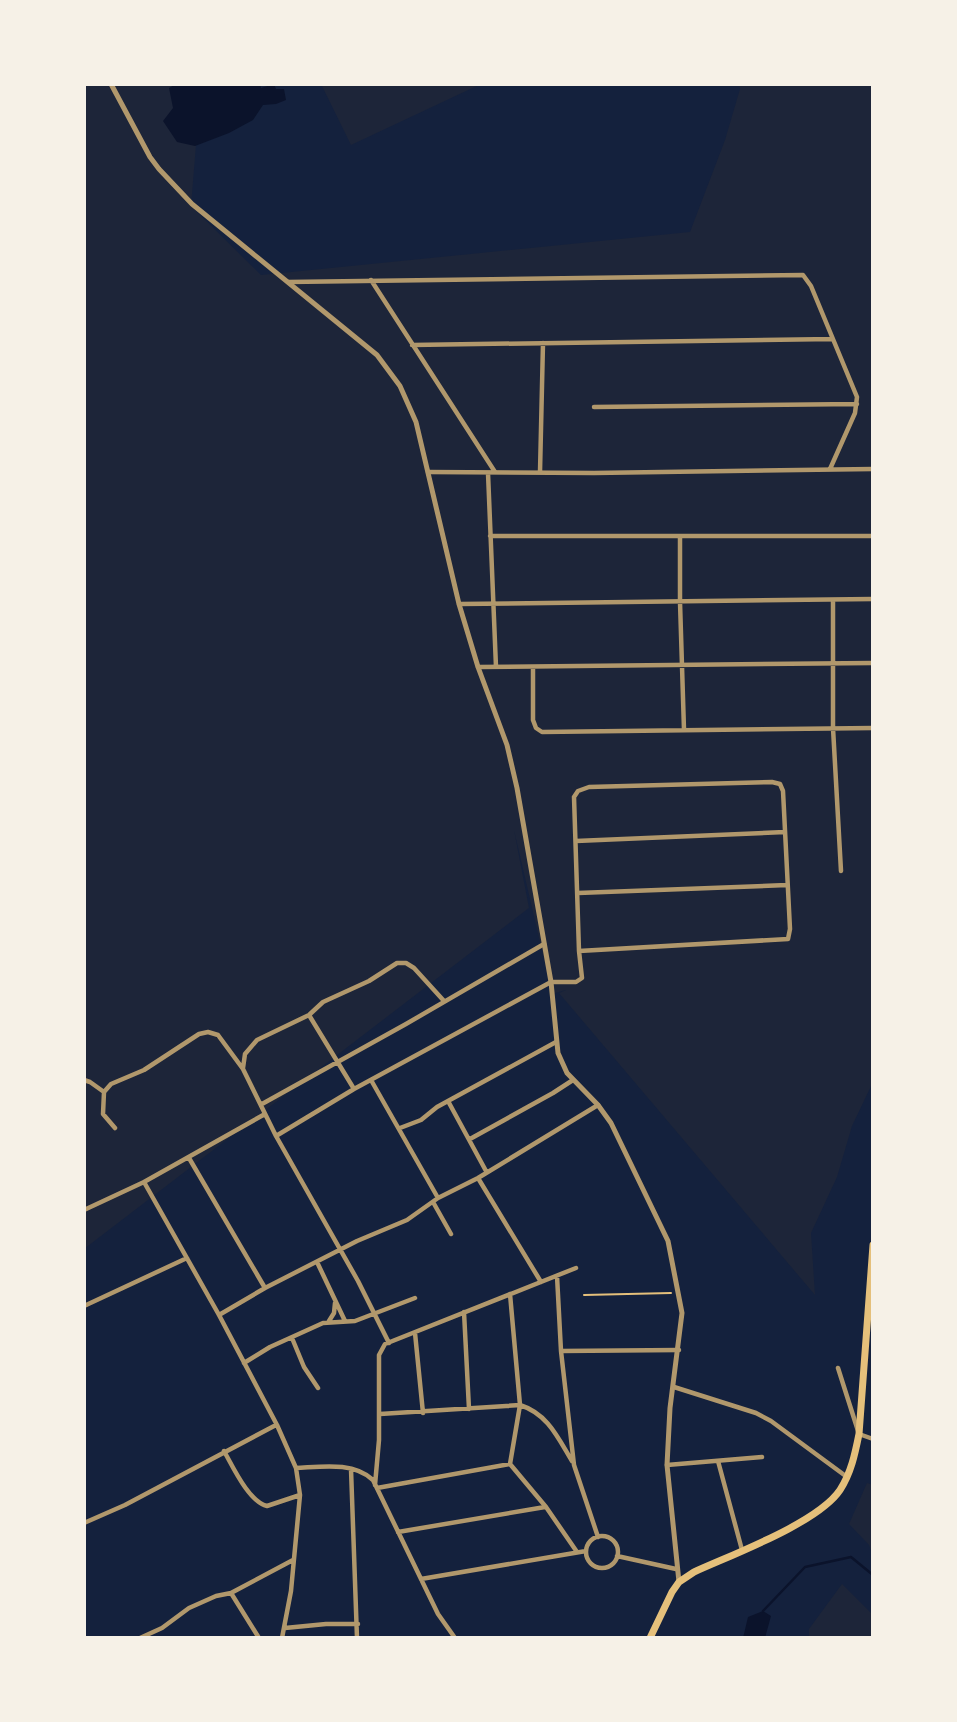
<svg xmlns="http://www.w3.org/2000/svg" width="957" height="1722" viewBox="0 0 957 1722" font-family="Arial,sans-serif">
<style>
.green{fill:#1d2539}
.water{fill:#0b132b}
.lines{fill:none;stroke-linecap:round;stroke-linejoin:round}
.stream{stroke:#0b132b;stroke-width:2.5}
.path{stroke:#e5c07b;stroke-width:2}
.minor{stroke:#b1986c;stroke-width:4.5}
.tertiary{stroke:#b1986c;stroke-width:5}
.primary{stroke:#e5c07b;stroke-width:7}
</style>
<rect width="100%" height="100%" fill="#14213d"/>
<!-- green -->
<path class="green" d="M 84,84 L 201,84 L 191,206 L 261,275 L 690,232 L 725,140 L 740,89 L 739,84 L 873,84 L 873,1082 L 852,1126 L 837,1177 L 811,1233 L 815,1295 L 559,993 L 566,990 L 552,994 L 514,830 L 529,908 L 84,1249 Z
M 321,84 L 481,84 L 351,145 Z
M 867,1483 L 873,1485 L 873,1556 L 869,1545 L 849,1524 Z
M 842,1584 L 873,1615 L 873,1638 L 809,1638 L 809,1629 Z"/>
<!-- water -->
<path class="water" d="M 176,84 L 260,84 L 261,88 L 274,84 L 276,89 L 284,89 L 286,100 L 276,104 L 263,105 L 253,120 L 229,133 L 195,146 L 177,142 L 163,121 L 173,108 L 169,88 Z
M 763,1611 L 771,1616 L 765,1638 L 743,1638 L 748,1617 Z"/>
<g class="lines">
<!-- stream -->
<path class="stream" d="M 763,1611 L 805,1567 L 851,1557 L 873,1575"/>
<!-- path -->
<path class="path" d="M 584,1295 L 671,1293"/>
<!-- minor -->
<path class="minor" d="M 371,280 L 495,472
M 288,282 L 803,275 L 811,286 L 857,397 L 855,413 L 830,469
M 412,345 L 833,339
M 594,407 L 857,404
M 428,472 L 594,473 L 873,469
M 540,472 L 543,343
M 488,473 L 496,667
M 490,536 L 873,536
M 680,536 L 680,602 L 684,730
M 833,600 L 833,728 L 841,871
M 459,604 L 873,599
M 478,667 L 873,663
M 533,668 L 533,720 L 536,728 L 542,732 L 873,728
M 576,841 L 785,832
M 578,893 L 787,885
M 309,1015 L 354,1089
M 243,1068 L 245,1054 L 257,1040 L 309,1015 L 323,1002 L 369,981 L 397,963 L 406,963 L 414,968 L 444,1001
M 84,1080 L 90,1082 L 104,1092
M 371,1080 L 438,1198
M 448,1101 L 486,1171
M 262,1104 L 406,1024 L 544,944
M 115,1128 L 103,1114 L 104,1092 L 111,1084 L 144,1070 L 199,1034 L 208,1032 L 218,1035 L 243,1069 L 276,1136 L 358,1281 L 389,1343
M 400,1128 L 421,1120 L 437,1107 L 556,1042
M 276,1136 L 354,1089 L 551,982 L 576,982 L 582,978 L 579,951 L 574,797 L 578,791 L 589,787 L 772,782 L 780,784 L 783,791 L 790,929 L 788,939 L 579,951
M 470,1139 L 553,1093 L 573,1080
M 189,1158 L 265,1288
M 478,1178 L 541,1282
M 144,1182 L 219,1315 L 277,1425 L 296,1468 L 300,1495 L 291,1591 L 282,1638
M 433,1202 L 451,1234
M 84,1210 L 144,1182 L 265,1114
M 317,1262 L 345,1321
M 557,1276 L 561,1351 L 574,1465 L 598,1537
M 510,1294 L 520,1405 L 510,1464 L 546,1507 L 577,1552
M 84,1306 L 187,1258
M 464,1312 L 469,1409
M 219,1315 L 265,1288 L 357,1241 L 407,1220 L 438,1198 L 478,1178 L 598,1105
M 329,1321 L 334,1313 L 335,1303
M 415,1333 L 423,1413
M 292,1338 L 304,1367 L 318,1388
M 561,1351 L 679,1350
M 244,1363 L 270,1347 L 323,1323 L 355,1321 L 415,1298
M 838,1368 L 859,1434 L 873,1439
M 674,1387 L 756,1413 L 771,1421 L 847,1477
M 380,1414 L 520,1405 C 548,1414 558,1438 572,1461
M 224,1451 C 233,1467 249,1502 267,1506 L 300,1495
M 718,1461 L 742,1550
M 667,1465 L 762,1457
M 296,1468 C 320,1467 353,1461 373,1480 L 438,1614 L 455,1638
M 351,1469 L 357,1638
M 375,1485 L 379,1440 L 379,1355 L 385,1344 L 576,1268
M 377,1488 L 510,1464
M 84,1523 L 125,1505 L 276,1425
M 398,1532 L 545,1507
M586 1552a16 16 0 1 1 32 0a16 16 0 1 1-32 0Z
M 617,1556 L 676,1569
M 421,1579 L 586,1551
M 231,1593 L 259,1638
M 285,1628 L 326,1624 L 358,1624
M 140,1638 L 162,1628 L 189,1608 L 216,1596 L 231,1593 L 293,1560"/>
<!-- tertiary -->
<path class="tertiary" d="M 111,84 L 150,157 L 159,169 L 192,204 L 377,355 L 400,386 L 416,422 L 459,604 L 478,667 L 507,745 L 517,788 L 551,982 L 558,1053 L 567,1073 L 598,1105 L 611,1123 L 668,1241 L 682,1313 L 670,1408 L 667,1465 L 679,1582"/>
<!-- primary -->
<path class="primary" d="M 650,1638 L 672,1592 L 679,1582 L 694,1572 C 731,1555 818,1523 840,1490 C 851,1473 855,1454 859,1434 L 873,1245"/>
</g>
<!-- border -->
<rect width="957" height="1722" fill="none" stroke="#f6f1e7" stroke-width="172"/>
</svg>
